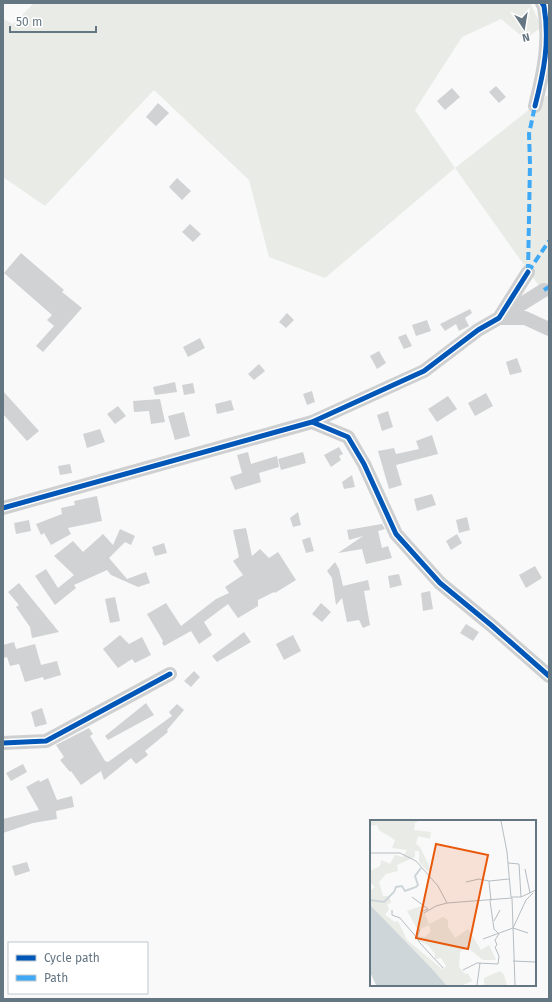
<svg xmlns="http://www.w3.org/2000/svg" width="552" height="1002" viewBox="0 0 552 1002" font-family="'Fira Sans',sans-serif">
<style>
.green{fill:#e8ebe6}
.building{fill:#d0d2d3}
.lines{fill:none;stroke-linecap:round;stroke-linejoin:round}
.minor{stroke:#cecfd0;stroke-width:14}
.quiet{stroke:#3fa9f5;stroke-width:4;stroke-dasharray:8 4;stroke-linecap:butt}
.cycleway-casing{stroke:#fff;stroke-width:8}
.cycleway{stroke:#0057b8;stroke-width:5}
.inset-river{fill:none;stroke:#ced6d9;stroke-width:2}
.inset-road{fill:none;stroke:#b5bdc3;stroke-width:1}
.view{fill:#e8590c;fill-opacity:0.15;stroke:#e8590c;stroke-width:2}
.inset-edge{fill:none;stroke:#657683;stroke-width:2}
</style>
<rect width="100%" height="100%" fill="#f9f9f9"/>
<!-- green -->
<path class="green" d="M 34,3 L 530,3 L 542,27 L 525,39 L 501,19 L 462,37 L 415,110 L 455,168 L 549,94 L 549,300 L 455,168 L 325,278 L 269,257 L 249,180 L 154,90 L 45,206 L 3,177 L 3,19 L 13,24 Z"/>
<!-- building -->
<path class="building" d="M 496,86 L 506,97 L 499,103 L 489,92 Z
M 452,88 L 460,97 L 445,110 L 437,101 Z
M 158,103 L 169,113 L 156,126 L 146,117 Z
M 177,178 L 191,191 L 182,200 L 169,187 Z
M 190,224 L 201,234 L 193,242 L 182,232 Z
M 21,253 L 64,290 L 62,292 L 82,308 L 43,352 L 36,346 L 54,326 L 47,320 L 52,315 L 4,273 Z
M 470,309 L 472,313 L 465,318 L 469,326 L 459,331 L 456,324 L 445,331 L 440,324 Z
M 287,313 L 294,320 L 286,328 L 279,322 Z
M 427,320 L 431,331 L 416,336 L 412,325 Z
M 406,334 L 412,346 L 404,349 L 398,337 Z
M 200,338 L 205,348 L 188,357 L 183,347 Z
M 379,351 L 386,363 L 377,369 L 370,356 Z
M 517,358 L 522,372 L 510,375 L 506,362 Z
M 259,364 L 265,371 L 254,380 L 248,374 Z
M 175,382 L 177,392 L 155,395 L 153,387 Z
M 193,383 L 195,393 L 184,395 L 182,385 Z
M 3,391 L 39,431 L 27,441 L 3,414 Z
M 312,391 L 315,402 L 307,405 L 303,394 Z
M 486,393 L 493,406 L 475,416 L 468,403 Z
M 448,396 L 457,409 L 437,422 L 428,409 Z
M 160,399 L 165,422 L 151,424 L 149,411 L 134,412 L 133,401 Z
M 231,400 L 234,410 L 217,414 L 215,404 Z
M 118,406 L 126,416 L 115,424 L 107,414 Z
M 388,411 L 393,427 L 382,431 L 377,415 Z
M 184,412 L 190,436 L 175,440 L 168,416 Z
M 100,429 L 105,442 L 87,448 L 83,434 Z
M 432,435 L 438,454 L 396,465 L 402,485 L 389,489 L 378,451 L 394,448 L 396,454 L 419,449 L 416,441 Z
M 339,447 L 343,454 L 339,456 L 341,460 L 331,467 L 324,455 Z
M 248,452 L 251,464 L 277,456 L 279,467 L 259,473 L 261,482 L 235,490 L 230,477 L 242,473 L 237,455 Z
M 303,452 L 306,463 L 281,470 L 278,459 Z
M 70,464 L 72,473 L 60,475 L 58,466 Z
M 352,475 L 355,487 L 344,489 L 342,482 Z
M 432,494 L 436,505 L 417,511 L 414,499 Z
M 97,496 L 102,521 L 68,528 L 71,534 L 51,545 L 44,533 L 41,535 L 36,524 L 62,514 L 61,508 L 75,505 L 74,501 Z
M 298,512 L 301,525 L 293,527 L 290,518 Z
M 467,517 L 470,530 L 459,533 L 456,520 Z
M 29,520 L 31,531 L 16,534 L 14,523 Z
M 382,524 L 385,529 L 378,531 L 382,548 L 388,546 L 392,558 L 366,564 L 362,549 L 338,553 L 363,536 L 349,540 L 347,530 Z
M 246,528 L 252,556 L 260,549 L 269,558 L 278,552 L 296,580 L 275,593 L 274,592 L 258,600 L 258,606 L 238,618 L 228,604 L 204,622 L 212,635 L 199,644 L 191,631 L 164,646 L 162,643 L 163,641 L 147,614 L 166,603 L 181,626 L 216,599 L 229,593 L 225,587 L 243,575 L 233,561 L 239,557 L 233,530 Z
M 120,529 L 135,536 L 131,545 L 125,542 L 109,558 L 127,579 L 146,572 L 150,583 L 138,587 L 111,575 L 107,570 L 74,585 L 76,588 L 55,605 L 35,576 L 46,569 L 58,588 L 74,575 L 54,556 L 73,541 L 83,552 L 103,534 L 113,545 Z
M 457,534 L 462,543 L 451,550 L 446,541 Z
M 310,537 L 314,551 L 306,553 L 302,540 Z
M 164,543 L 167,553 L 155,556 L 152,547 Z
M 335,562 L 339,569 L 343,586 L 368,580 L 370,590 L 364,591 L 370,625 L 363,628 L 359,620 L 347,622 L 342,598 L 336,605 L 332,578 L 327,571 Z
M 535,566 L 542,578 L 526,588 L 519,575 Z
M 399,574 L 402,585 L 390,588 L 388,576 Z
M 19,583 L 59,632 L 32,638 L 30,627 L 16,607 L 19,605 L 8,592 Z
M 430,591 L 433,609 L 423,611 L 421,593 Z
M 115,597 L 120,621 L 110,623 L 105,599 Z
M 321,603 L 331,612 L 322,622 L 312,614 Z
M 466,624 L 479,632 L 473,641 L 460,633 Z
M 244,632 L 251,642 L 217,662 L 212,656 Z
M 120,635 L 129,644 L 142,637 L 151,655 L 135,663 L 132,659 L 118,668 L 103,649 Z
M 293,635 L 301,651 L 284,660 L 276,644 Z
M 14,642 L 16,649 L 35,644 L 41,665 L 57,661 L 61,675 L 44,680 L 43,677 L 25,682 L 19,664 L 10,666 L 7,657 L 3,658 L 3,645 Z
M 194,671 L 200,677 L 191,687 L 184,681 Z
M 146,703 L 154,715 L 108,740 L 105,736 Z
M 177,704 L 184,710 L 167,730 L 168,732 L 145,751 L 148,755 L 136,764 L 131,758 L 104,780 L 101,771 L 81,785 L 71,771 L 70,772 L 60,760 L 64,757 L 56,745 L 89,728 L 93,734 L 90,736 L 105,761 L 108,762 L 172,716 L 169,712 Z
M 42,708 L 47,724 L 35,727 L 31,712 Z
M 23,764 L 27,772 L 11,781 L 6,773 Z
M 48,778 L 57,800 L 72,796 L 74,807 L 56,811 L 57,819 L 33,823 L 3,833 L 3,819 L 39,810 L 26,787 L 39,780 L 40,782 Z
M 27,862 L 30,871 L 15,876 L 12,866 Z"/>
<g class="lines">
<!-- minor -->
<path class="minor" d="M 535,106 C 544,71 550,42 544,6 L 542,3
M 544,290 L 499,318 L 525,318 L 549,329
M 312,422 L 348,437 L 364,464 L 396,534 L 440,583 L 491,625 L 549,676
M 3,508 L 312,422 L 424,371 L 478,330 L 499,318 L 528,272
M 3,743 L 46,741 L 170,674"/>
<!-- quiet -->
<path class="quiet" d="M 528,272 L 530,164 L 529,134 L 535,106
M 528,272 L 549,241
M 544,290 L 549,287"/>
<defs>
<path id="cycleway" d="M 535,106 C 544,71 550,42 544,6 L 542,3
M 312,422 L 348,437 L 364,464 L 396,534 L 440,583 L 491,625 L 549,676
M 3,508 L 312,422 L 424,371 L 478,330 L 499,318 L 528,272
M 3,743 L 46,741 L 170,674"/>
</defs>
<!-- cycleway casing -->
<use href="#cycleway" class="cycleway-casing"/>
<!-- cycleway -->
<use href="#cycleway" class="cycleway"/>
</g>
<!-- overview -->
<g transform="translate(370 820)">
<rect width="166" height="166" fill="#f9f9f9"/>
<path d="M 0,1 L 49,1 L 45,3 L 44,10 L 61,12 L 60,19 L 48,16 L 46,24 L 50,27 L 60,48 L 58,52 L 49,42 L 49,31 L 45,31 L 45,37 L 27,45 L 28,51 L 16,54 L 9,62 L 13,76 L 19,76 L 21,83 L 17,84 L 19,89 L 15,95 L 25,102 L 28,101 L 37,120 L 72,149 L 76,146 L 71,138 L 65,139 L 65,134 L 58,125 L 49,121 L 48,116 L 55,117 L 61,111 L 59,105 L 48,110 L 37,91 L 51,86 L 59,104 L 73,97 L 78,100 L 78,107 L 85,118 L 98,109 L 111,130 L 119,125 L 126,140 L 113,140 L 97,127 L 90,132 L 89,147 L 95,154 L 98,153 L 102,161 L 93,165 L 76,165 L 0,85 L 0,71 L 5,67 L 0,62 L 0,51 L 10,46 L 11,40 L 20,44 L 25,35 L 33,37 L 37,30 L 22,28 L 25,20 L 9,10 L 7,5 L 0,6 ZM 130,151 L 134,155 L 137,165 L 114,165 L 114,158 Z" fill="#e8ebe6"/>
<path d="M 0,85 L 63,150 L 76,165 L 6,165 L 0,152 Z" fill="#ced6d9"/>
<path class="inset-river" d="M 0,80 L 14,82 L 24,72 L 26,67 L 32,66 L 35,71 L 46,67 L 48,65 L 45,56 L 51,48"/>
<path class="inset-road" d="M 131,1 L 137,32 L 141,77 L 151,77 L 166,70M 0,33 L 30,33 L 46,41 L 68,66 L 77,83M 138,43 L 149,44 L 151,77M 155,49 L 160,73M 119,61 L 121,81M 96,62 L 109,59 L 119,61 L 139,59M 42,77 L 58,89 L 53,91M 22,90 L 22,95 L 30,98 L 47,118M 54,93 L 66,86 L 77,83 L 142,78 L 145,165M 124,101 L 130,90M 143,108 L 158,113M 50,109 L 47,118 L 50,123 L 73,148M 113,119 L 143,108 L 156,80 L 163,73M 143,141 L 166,142M 93,150 L 107,143 L 128,144 L 129,136 L 125,127 L 127,125 L 125,120 L 129,114 L 124,109 L 120,81M 107,165 L 110,143"/>
<path class="view" d="M 66,24 L 118,35 L 98,129 L 46,118 Z"/>
<rect width="166" height="166" class="inset-edge"/>
</g>
<!-- border -->
<rect width="552" height="1002" fill="none" stroke="#657683" stroke-width="8"/>
<!-- legend -->
<rect x="8" y="942" width="140" height="52" fill="#ffffff" stroke="#c1c8cd"/>
<rect x="16" y="955" width="20" height="6" fill="#0057b8" stroke="#c1c8cd"/>
<text x="44" y="962" font-size="12" fill="#657683">Cycle path</text>
<rect x="16" y="975" width="20" height="6" fill="#3fa9f5" stroke="#c1c8cd"/>
<text x="44" y="982" font-size="12" fill="#657683">Path</text>
<!-- north arrow -->
<g transform="translate(524 28) rotate(168)" stroke="#ffffff" stroke-width="3" paint-order="stroke">
<path d="M0-3L7 15L0 10L-7 15Z" fill="#657683"/>
<text y="-6" font-size="11" font-weight="bold" text-anchor="middle" fill="#657683">N</text>
</g>
<!-- scale -->
<path d="M10 26v6h86v-6" fill="none" stroke="#657683" stroke-width="2"/>
<text x="16" y="26" font-size="12" fill="#657683" stroke="#ffffff" stroke-width="3" paint-order="stroke">50 m</text>
</svg>
